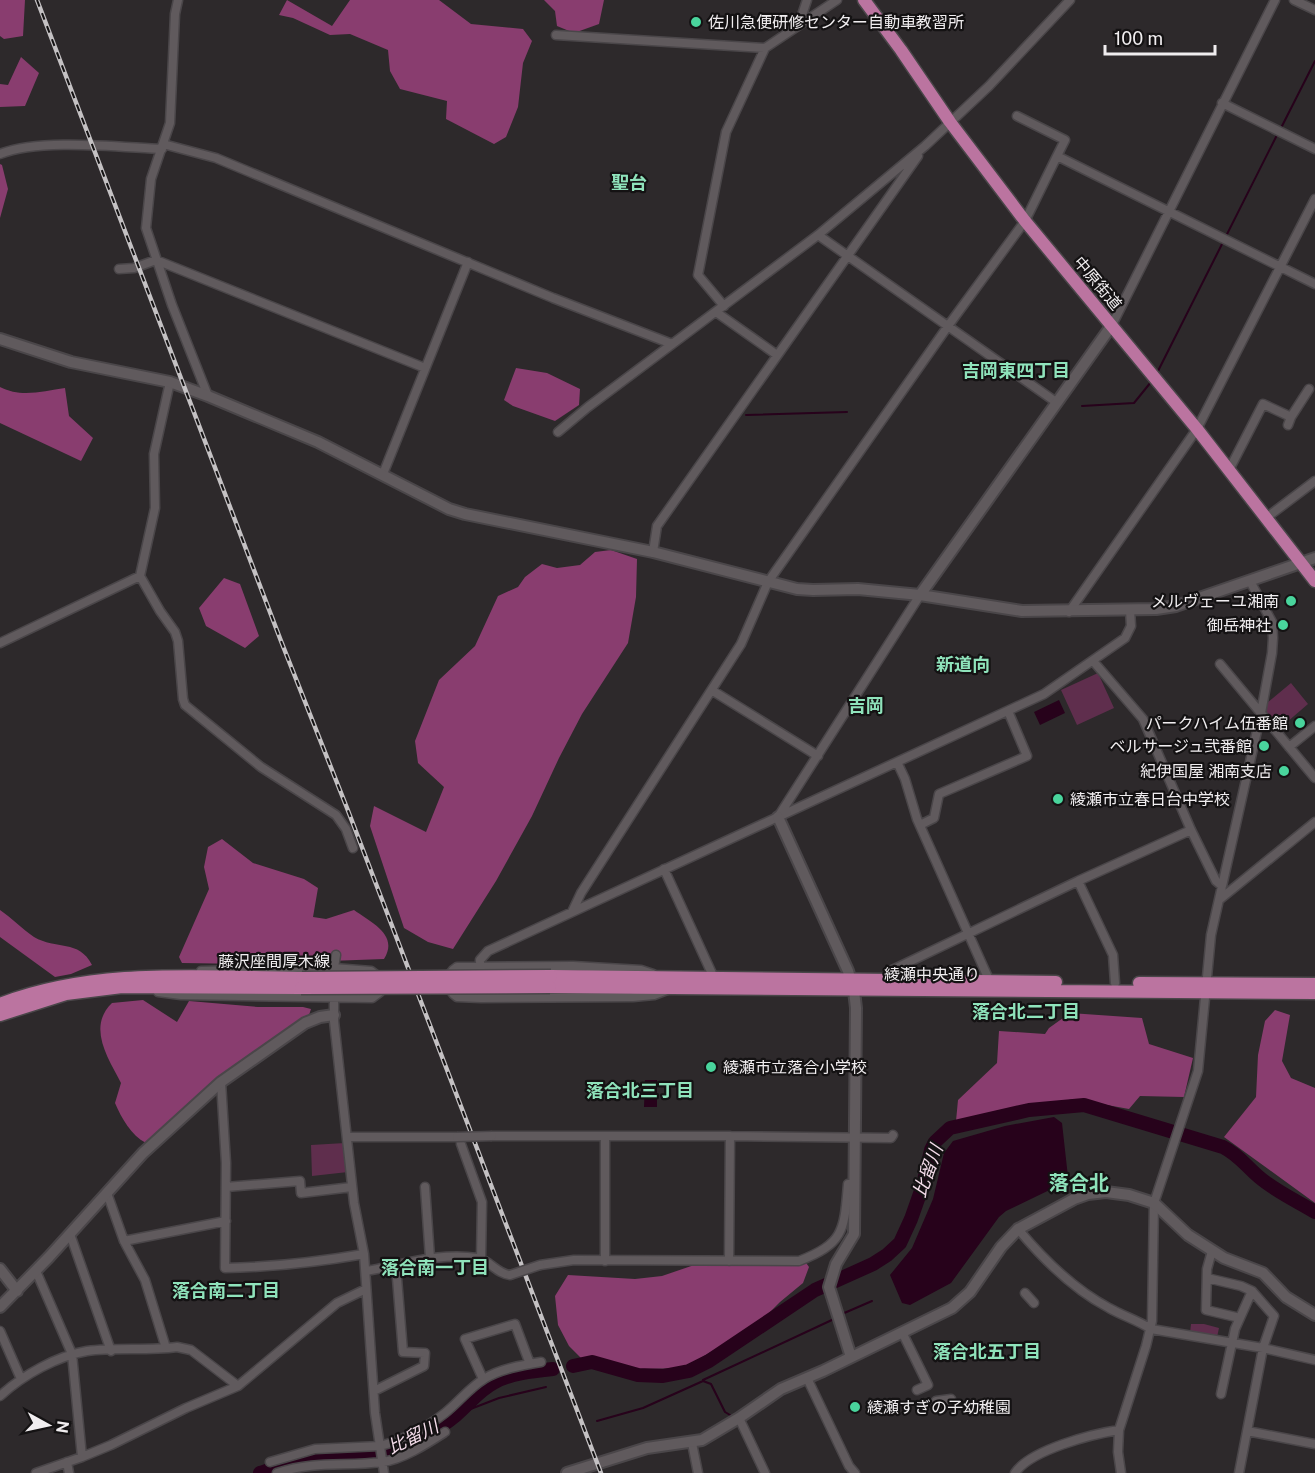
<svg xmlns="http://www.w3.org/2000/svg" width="1315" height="1473" viewBox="0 0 1315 1473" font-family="'Public Sans','Noto Sans JP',sans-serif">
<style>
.green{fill:#5f2e4d}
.forest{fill:#893d6f}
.water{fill:#27021b}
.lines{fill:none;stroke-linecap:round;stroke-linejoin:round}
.stream{stroke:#27021b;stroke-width:2}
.river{stroke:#27021b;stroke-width:14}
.minor-casing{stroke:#4a4649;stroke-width:11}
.tertiary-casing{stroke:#4a4649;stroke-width:14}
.primary-casing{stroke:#4a4649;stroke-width:15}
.minor{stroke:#605a5d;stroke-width:8}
.tertiary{stroke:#605a5d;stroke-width:10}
.primary{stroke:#bb74a0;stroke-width:12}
.rail-casing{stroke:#c4c1c3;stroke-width:4.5}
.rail{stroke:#141213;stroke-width:2;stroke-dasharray:7;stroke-linecap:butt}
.minor-bridge-casing{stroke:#4a4649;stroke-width:11;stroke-linecap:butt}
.primary-bridge-casing{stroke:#4a4649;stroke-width:15;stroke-linecap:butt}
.minor-bridge{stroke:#605a5d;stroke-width:8}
.primary-bridge{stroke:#bb74a0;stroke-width:12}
.poi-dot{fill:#49d49c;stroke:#141213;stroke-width:2}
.labels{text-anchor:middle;stroke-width:4.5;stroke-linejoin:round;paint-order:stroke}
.poi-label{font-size:16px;fill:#f0edef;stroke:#141213;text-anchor:end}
.street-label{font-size:16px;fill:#f0edef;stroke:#141213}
.neighbourhood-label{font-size:18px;font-weight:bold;fill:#8fe3bb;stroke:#141213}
.water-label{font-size:18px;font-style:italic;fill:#f3dce9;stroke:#141213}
.quarter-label{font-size:20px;font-weight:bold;fill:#8fe3bb;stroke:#141213}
</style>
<rect width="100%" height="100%" fill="#2d292b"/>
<!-- green -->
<path class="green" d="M 1098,673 L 1114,708 L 1077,725 L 1061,690 Z
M 1291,683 L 1308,704 L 1279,729 L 1265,713 L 1267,703 Z
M 345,1143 L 348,1172 L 312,1176 L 311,1145 Z
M 1191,1324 L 1204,1324 L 1219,1328 L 1217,1337 L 1190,1333 Z"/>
<!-- forest -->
<path class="forest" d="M 0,0 L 25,0 L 23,36 L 4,39 L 0,36 Z
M 287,0 L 332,26 L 350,0 L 439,0 L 471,24 L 523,29 L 532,41 L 523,63 L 518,107 L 506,137 L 494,144 L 446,119 L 447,101 L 400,89 L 390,71 L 388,50 L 350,34 L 330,35 L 293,18 L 279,15 Z
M 544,0 L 604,0 L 599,24 L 574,33 L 557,26 L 555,11 Z
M 21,57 L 39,73 L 25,106 L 0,107 L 0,84 L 8,85 Z
M 0,164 L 2,165 L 8,189 L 0,218 Z
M 516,368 L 547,373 L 580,389 L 579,405 L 555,421 L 513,406 L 504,400 Z
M 0,387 C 21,398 43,391 65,388 L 69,416 L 93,438 L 81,461 L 0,423 Z
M 611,550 L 637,559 L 636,597 L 628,643 L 582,714 L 559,758 L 532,816 L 496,881 L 453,949 L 428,942 L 404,928 L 370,826 L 374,806 L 426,832 L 444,787 L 418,763 L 415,741 L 439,680 L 475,646 L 498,596 L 518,587 L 525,577 L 542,564 L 557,568 L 580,565 L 595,552 Z
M 224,578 L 240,584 L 259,636 L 245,648 L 206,626 L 199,608 Z
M 222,839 L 253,863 L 304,879 L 318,888 L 313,917 L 326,919 L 354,910 C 372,923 399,935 384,959 L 249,964 L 182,963 L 179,957 L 209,889 L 204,867 L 208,847 Z
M 0,910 C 12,918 22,929 34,937 C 56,950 79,939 92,965 L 71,974 L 55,977 L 0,937 Z
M 143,1000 L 177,1022 L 189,1001 L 258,1007 L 303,1007 L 311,1009 L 309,1015 L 196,1096 L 156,1136 L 146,1143 C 131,1135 122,1119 115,1103 L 121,1083 C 108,1058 87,1027 112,1003 Z
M 1275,1010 L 1290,1015 L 1282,1061 L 1291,1078 L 1315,1088 L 1315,1203 L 1224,1137 L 1256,1097 L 1258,1055 L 1265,1021 Z
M 1070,1013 L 1142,1018 L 1149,1044 L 1193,1058 L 1184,1097 L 1140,1096 L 1129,1109 L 1074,1099 L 956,1121 L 958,1100 L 997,1063 L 999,1031 L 1045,1034 L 1049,1028 Z
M 804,1260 L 809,1267 L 803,1283 L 780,1302 L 763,1319 L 742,1334 L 683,1368 L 640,1369 L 609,1362 L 583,1360 L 569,1346 L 558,1325 L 555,1296 L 568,1275 L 635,1279 L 662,1276 L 703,1262 Z"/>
<!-- water -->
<path class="water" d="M 1059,700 L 1065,713 L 1040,725 L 1034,712 Z
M 645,1080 L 657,1080 L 657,1107 L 644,1107 Z
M 1054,1117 L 1062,1123 L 1068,1177 L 1066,1182 L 1006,1211 L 999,1217 L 951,1283 L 910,1305 L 902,1303 L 890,1275 L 912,1248 L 933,1199 L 944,1153 L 953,1141 L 1005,1126 Z"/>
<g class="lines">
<!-- stream -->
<path class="stream" d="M 1281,128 L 1315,61
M 1158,371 L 1278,133
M 1082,406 L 1134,403 L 1151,382
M 746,415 L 847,412
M 842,1314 L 872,1301
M 703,1380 L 834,1319
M 455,1415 L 499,1398 L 546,1387
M 597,1421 L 643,1408 L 703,1381 L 711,1384 L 725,1412 L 730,1415"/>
<!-- river -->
<path class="river" d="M 573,1366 L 592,1362 L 638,1375 L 663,1376 L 689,1371 L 709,1361 L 815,1290 L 873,1264 L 887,1255 L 900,1243 L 911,1219 L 923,1185 L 931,1150 L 935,1142 L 950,1128 L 1029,1110 L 1084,1105 L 1223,1147 C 1239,1155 1246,1166 1259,1177 C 1275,1191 1297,1201 1315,1212
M 260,1473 C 281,1466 301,1457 323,1457 C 345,1456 370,1459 391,1451 C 413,1443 438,1430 456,1415 C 469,1404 479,1390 495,1382 C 512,1373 534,1371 553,1369"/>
<defs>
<path id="minor" d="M 178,0 L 175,14 L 170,123 L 151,179 L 146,228 L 172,305 L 208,396
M 1294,0 L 1315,10
M 799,24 L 807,0
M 556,35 L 765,48
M 1222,103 L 1315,149
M 1017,116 L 1065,140 L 1057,156
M 163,144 L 216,158 L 553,298 L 672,344
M 0,154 C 39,138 118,147 162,149
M 818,235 L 1056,402
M 119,269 L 134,268 L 156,260 L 425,368
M 724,306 L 698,275 L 726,132 L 765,48 L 837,0
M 716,312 L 777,355
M 1112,325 L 1275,0
M 170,382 L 154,454 L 155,508 L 140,576 L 160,611 L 175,632 L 178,641 L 183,699 L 185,705 L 261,767 L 336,815 L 346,829 L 353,848
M 1288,425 L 1291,417 L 1309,389
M 558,432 L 588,407 L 818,235 L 925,146 L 989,86 L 1070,0
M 1229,470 L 1263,404 L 1291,417
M 383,474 L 468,262
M 1266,518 L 1315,481
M 653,552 L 657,526 L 918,156
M 1069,612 L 1197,429 L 1315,199
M 0,643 L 140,576
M 1093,661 L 1143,719 L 1191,830 L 1216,881 L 1222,886
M 1220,664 L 1315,778
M 713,691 L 818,756
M 1289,747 L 1315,726
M 897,762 L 905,779 L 917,819 L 990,982
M 780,814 L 920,595
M 920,825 L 934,818 L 939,794 L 1027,756 L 1008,711
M 664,869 L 714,978
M 1078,881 L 1113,955 L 1115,983
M 1219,900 L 1315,822
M 572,912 L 581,893 L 741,644 L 768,582 L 948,326 L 1025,221 L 1057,156 L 1315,284
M 336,955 L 334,968 L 334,1021 L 354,1203 L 364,1254 L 375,1413 L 384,1473
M 889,981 L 890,971 L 1078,881 L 1191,830
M 667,990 L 654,995 L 633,997 L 481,998 L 480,960 L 488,951 L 1044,694 L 1125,638 L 1131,626 L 1130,610
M 158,992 L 181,995 L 372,998 L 380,992 L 381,984 L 379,977 L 371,971 L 334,968 L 201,971
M 481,998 L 457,997 C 446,990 445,974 457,967 L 573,966 L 641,970 L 653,974
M 221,1082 L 226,1163 L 225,1268 C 272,1267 318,1262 364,1254
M 492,1136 L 730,1136 L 891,1138 L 893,1135
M 348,1137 L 457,1137
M 605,1137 L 605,1261
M 461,1144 L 482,1202 L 481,1259
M 226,1187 L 300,1181 L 301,1193 L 352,1187
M 425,1187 L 430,1258
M 107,1193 L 124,1241 L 145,1280 L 166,1348
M 1018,1229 C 1043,1259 1073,1289 1109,1308 C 1123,1316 1137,1320 1151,1329 L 1263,1348 L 1315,1360
M 70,1234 L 111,1351
M 124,1241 L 226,1221
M 1212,1251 L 1207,1269 L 1206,1310 L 1240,1318
M 729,1261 L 730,1136
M 540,1265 L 574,1260 L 799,1261 C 845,1243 844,1230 848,1184 L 854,1184
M 36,1271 L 72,1354 L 82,1457 L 111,1445 L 186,1408 L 238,1386 L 337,1303 L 366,1289
M 366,1271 C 402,1265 440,1252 477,1258 C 490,1260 497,1274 510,1275
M 1207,1278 L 1241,1286 L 1252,1291 L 1274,1316 L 1263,1348 L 1239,1473
M 1025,1293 L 1034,1303
M 0,1331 L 21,1379
M 902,1332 L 928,1385 L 917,1390
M 807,1378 L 849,1466 L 855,1473
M 483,1379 L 465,1339 L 515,1324 L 530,1364
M 374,1391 L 424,1366 L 425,1353 L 403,1352 L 396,1266
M 1221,1394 L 1235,1329 L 1252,1291
M 0,1396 C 23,1375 57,1356 87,1351 C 116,1347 147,1351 177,1347 L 191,1350 L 238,1386
M 936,1401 L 951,1399
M 739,1418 L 765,1473
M 1247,1431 L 1315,1444
M 692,1443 L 698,1473
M 67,1462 L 69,1473
M 270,1462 L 315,1449 L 380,1446 C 403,1440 426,1428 445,1413 C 459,1402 469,1388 484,1379 C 499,1369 523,1365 541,1362
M 36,1473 L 82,1457
M 277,1473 C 317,1460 344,1467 382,1462 C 402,1460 428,1443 445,1432
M 1015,1473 C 1030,1450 1092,1434 1119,1430
M 1121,1473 L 1118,1452 L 1119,1430 L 1146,1346 L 1152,1321 L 1154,1203 L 1198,1071 L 1211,935 L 1261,713 L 1272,653 L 1273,638 L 1272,622 L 1250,581"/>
<path id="tertiary" d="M 0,339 L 71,362 L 170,382 L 208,396 L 318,442 L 449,509 L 465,514 L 653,552 L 797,589 L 813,590 L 858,589 L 920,595 L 1022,611 L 1156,609 L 1176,606 L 1315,558
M 920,595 L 1112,325
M 778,817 L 848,971 L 854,991 L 856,1008 L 854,1234 L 836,1264 L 829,1287 L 851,1357
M 0,1269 L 17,1291
M 0,1307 L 49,1257 L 143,1153 L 221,1082 L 305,1023 L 320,1017 L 334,1015
M 567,1473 L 647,1448 L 702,1440 L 739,1418 L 781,1389 L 823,1371 L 952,1308 L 970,1292 L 1001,1247 L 1018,1229 L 1074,1199 L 1088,1194 L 1106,1192 L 1129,1195 L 1154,1203 L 1188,1235 L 1224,1258 L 1263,1273 L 1286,1297 L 1315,1315"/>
<path id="primary" d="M 864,0 L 901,50 L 950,122 L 1025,221 L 1197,429 L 1315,581
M 551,976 L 1056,982
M 1139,983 L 1315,984
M 550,987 L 1315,993
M 0,1004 C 96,967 201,977 302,978
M 0,1015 L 66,994 L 122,987 L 301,988"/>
</defs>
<!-- minor casing -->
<use href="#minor" class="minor-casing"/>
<!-- tertiary casing -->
<use href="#tertiary" class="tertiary-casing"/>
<!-- primary casing -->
<use href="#primary" class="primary-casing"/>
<!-- minor -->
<use href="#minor" class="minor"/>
<!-- tertiary -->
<use href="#tertiary" class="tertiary"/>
<!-- primary -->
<use href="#primary" class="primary"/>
<defs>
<path id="rail" d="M 37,0 L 281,641 L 347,808 L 601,1473"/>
</defs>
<!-- rail casing -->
<use href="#rail" class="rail-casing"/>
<!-- rail -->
<use href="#rail" class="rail"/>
<defs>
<path id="minor-bridge" d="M 457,1137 L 492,1136
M 510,1275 L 540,1265"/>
<path id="primary-bridge" d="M 302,978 L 551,976
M 301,988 L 550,987"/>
</defs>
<!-- minor-bridge casing -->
<use href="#minor-bridge" class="minor-bridge-casing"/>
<!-- primary-bridge casing -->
<use href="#primary-bridge" class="primary-bridge-casing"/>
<!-- minor-bridge -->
<use href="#minor-bridge" class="minor-bridge"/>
<!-- primary-bridge -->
<use href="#primary-bridge" class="primary-bridge"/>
</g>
<!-- markers -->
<g class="poi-dot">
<circle cx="696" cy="22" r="6"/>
<circle cx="1291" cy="601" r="6"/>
<circle cx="1283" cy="625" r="6"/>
<circle cx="1300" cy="723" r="6"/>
<circle cx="1264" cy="746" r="6"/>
<circle cx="1284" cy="771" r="6"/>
<circle cx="1058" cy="799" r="6"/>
<circle cx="711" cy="1067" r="6"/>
<circle cx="855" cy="1407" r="6"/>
</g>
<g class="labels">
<!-- poi labels -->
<g class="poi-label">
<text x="708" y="28" text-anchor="start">佐川急便研修センター自動車教習所</text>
<text x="1279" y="607">メルヴェーユ湘南</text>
<text x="1271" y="631">御岳神社</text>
<text x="1288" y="729">パークハイム伍番館</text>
<text x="1252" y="752">ベルサージュ弐番館</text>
<text x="1272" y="777">紀伊国屋 湘南支店</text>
<text x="1070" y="805" text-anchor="start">綾瀬市立春日台中学校</text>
<text x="723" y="1073" text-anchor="start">綾瀬市立落合小学校</text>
<text x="867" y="1413" text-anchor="start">綾瀬すぎの子幼稚園</text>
</g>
<!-- street labels -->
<g class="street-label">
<text transform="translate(1098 283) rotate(50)" y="6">中原街道</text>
<text x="274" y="967">藤沢座間厚木線</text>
<text x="932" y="980">綾瀬中央通り</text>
</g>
<!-- neighbourhood labels -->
<g class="neighbourhood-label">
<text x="629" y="189">聖台</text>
<text x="1016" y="377">吉岡東四丁目</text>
<text x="963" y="671">新道向</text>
<text x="866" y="712">吉岡</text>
<text x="1026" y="1018">落合北二丁目</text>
<text x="640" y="1097">落合北三丁目</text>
<text x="435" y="1274">落合南一丁目</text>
<text x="226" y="1297">落合南二丁目</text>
<text x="987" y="1358">落合北五丁目</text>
</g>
<!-- water labels -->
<g class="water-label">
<text transform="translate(928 1171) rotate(-70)" y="6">比留川</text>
<text transform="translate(413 1437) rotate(-26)" y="6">比留川</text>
</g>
<!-- quarter labels -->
<g class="quarter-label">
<text x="1079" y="1190">落合北</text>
</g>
</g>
<!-- north arrow -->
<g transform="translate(48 1425) rotate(98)" stroke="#141213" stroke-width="4.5" paint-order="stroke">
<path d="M0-4.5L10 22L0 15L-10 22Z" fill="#f0edef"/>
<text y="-9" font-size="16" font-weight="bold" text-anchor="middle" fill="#f0edef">N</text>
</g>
<!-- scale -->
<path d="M1105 45v9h110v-9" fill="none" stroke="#f0edef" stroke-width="3"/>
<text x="1114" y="45" font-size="18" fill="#f0edef" stroke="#141213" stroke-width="4.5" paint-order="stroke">100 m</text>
</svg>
